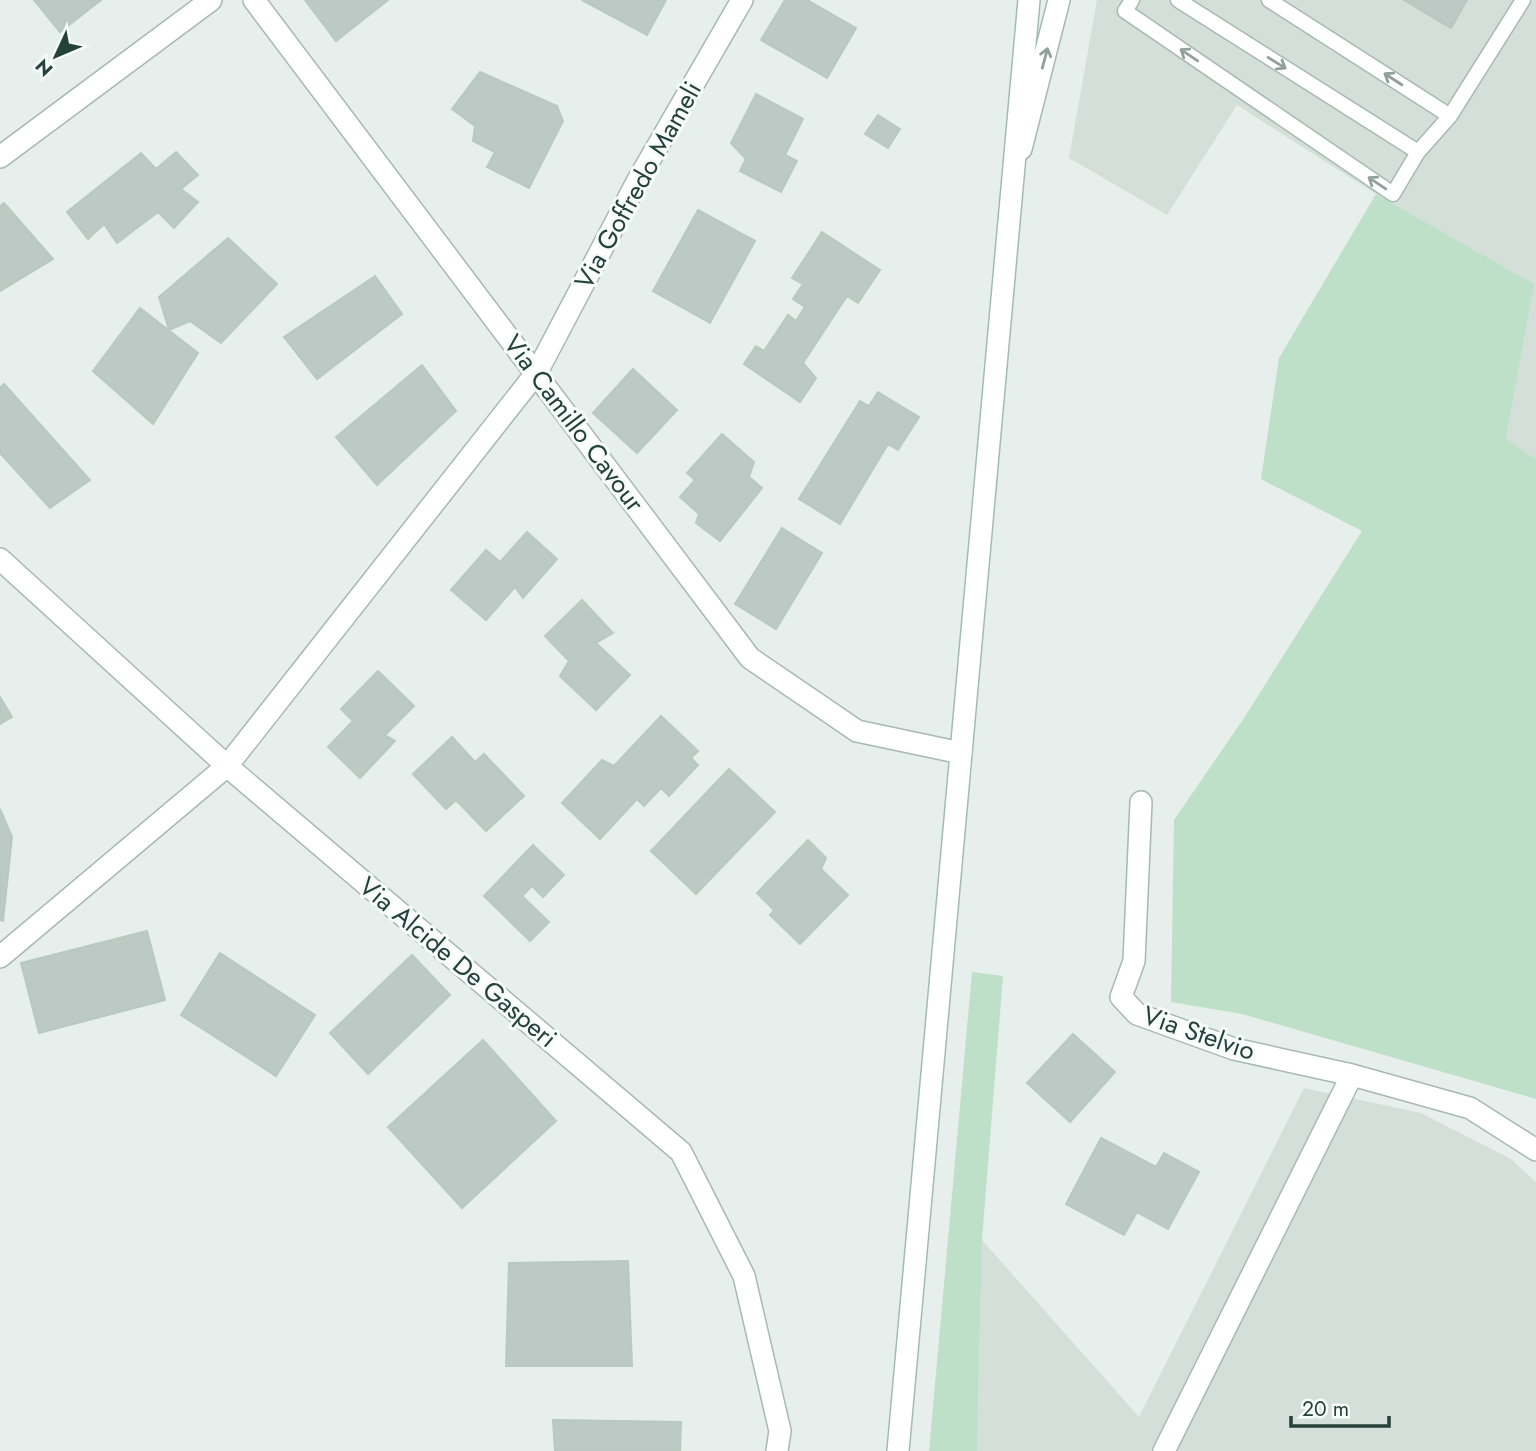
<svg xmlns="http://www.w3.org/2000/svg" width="1536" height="1451" viewBox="0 0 1536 1451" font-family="Jost,sans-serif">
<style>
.built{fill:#d4dfda}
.green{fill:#bfe0c8}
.building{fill:#bbcac4;stroke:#b8c9c2;stroke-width:2}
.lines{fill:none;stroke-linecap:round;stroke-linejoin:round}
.service-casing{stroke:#a8b8b2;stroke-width:17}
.pedestrian-casing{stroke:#a8b8b2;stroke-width:24}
.minor-casing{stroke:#a8b8b2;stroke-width:24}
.secondary-casing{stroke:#a4bbb3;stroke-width:24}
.service{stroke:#fff;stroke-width:14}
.pedestrian{stroke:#fff;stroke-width:21}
.minor{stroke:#fff;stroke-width:21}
.secondary{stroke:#fff;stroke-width:21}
.oneway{stroke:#92a09c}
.labels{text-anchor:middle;stroke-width:6;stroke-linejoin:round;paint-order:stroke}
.street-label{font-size:26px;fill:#24423a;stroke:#f7fbf9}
</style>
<rect width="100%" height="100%" fill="#e6efeb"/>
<!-- built -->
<path class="built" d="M 1097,0 L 1536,0 L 1536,459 L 1506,440 L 1533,284 L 1376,194 L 1237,105 L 1167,215 L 1069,158 Z
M 1304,1088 L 1421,1113 L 1511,1159 L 1536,1182 L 1536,1451 L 977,1451 L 982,1240 L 1139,1417 Z"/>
<!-- green -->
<path class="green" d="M 1376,194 L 1534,284 L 1506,439 L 1536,459 L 1536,1099 L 1242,1014 L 1171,1002 L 1174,820 L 1244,718 L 1362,531 L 1261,479 L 1279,358 Z
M 972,972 L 1003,976 L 982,1240 L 977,1451 L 929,1451 Z"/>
<!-- building -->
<path class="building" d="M 34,0 L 101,0 L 60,32 Z
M 305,0 L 388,0 L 336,41 Z
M 582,0 L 666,0 L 647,35 Z
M 785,0 L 807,0 L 856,28 L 827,78 L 761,40 Z
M 1404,0 L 1467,0 L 1451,28 Z
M 480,72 L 557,106 L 563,121 L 529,188 L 487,167 L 495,152 L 473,141 L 475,126 L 452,109 Z
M 756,94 L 803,119 L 785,155 L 797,161 L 781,192 L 740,171 L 746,159 L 731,143 Z
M 878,115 L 900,129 L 888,148 L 865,134 Z
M 176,152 L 198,175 L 181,189 L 198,202 L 174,228 L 158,212 L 117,243 L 104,224 L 88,239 L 67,212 L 141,153 L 156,169 Z
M 4,203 L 53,259 L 0,291 L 0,206 Z
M 698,210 L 755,241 L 710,323 L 653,291 Z
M 822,232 L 880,270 L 858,303 L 847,296 L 803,363 L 816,378 L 800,402 L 744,364 L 756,346 L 764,351 L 788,315 L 796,321 L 805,307 L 793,299 L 803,284 L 792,278 Z
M 228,238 L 277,284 L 221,343 L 190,321 L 169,330 L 159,297 Z
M 375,276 L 402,314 L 317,379 L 284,337 Z
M 140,308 L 198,353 L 153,424 L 93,371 Z
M 422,365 L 456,411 L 377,485 L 336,437 Z
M 633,369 L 677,410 L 637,453 L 593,413 Z
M 4,384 L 90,480 L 50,508 L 0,453 L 0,388 Z
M 878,392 L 919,417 L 898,450 L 888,444 L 840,524 L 799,499 L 860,401 L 869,406 Z
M 722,434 L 754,462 L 749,477 L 762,488 L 720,541 L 696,523 L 699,514 L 680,497 L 695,480 L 687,473 Z
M 782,528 L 822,553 L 776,629 L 735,604 Z
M 527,532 L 557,559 L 523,598 L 515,587 L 486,620 L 451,590 L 486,550 L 500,562 Z
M 582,600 L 613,633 L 596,643 L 630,675 L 596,710 L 560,676 L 569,661 L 545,636 Z
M 378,671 L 414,706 L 385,735 L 395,741 L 360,778 L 328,747 L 353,721 L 341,709 Z
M 0,697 L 12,717 L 0,724 Z
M 661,716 L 698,751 L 691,758 L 698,765 L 669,796 L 661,788 L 644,806 L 637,799 L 600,839 L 562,803 L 602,760 L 614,766 Z
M 452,737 L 475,762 L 484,754 L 524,796 L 486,831 L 456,800 L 446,809 L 413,774 Z
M 729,769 L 775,812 L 696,894 L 651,851 Z
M 0,809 L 12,837 L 3,921 L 0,920 Z
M 808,840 L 826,858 L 821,869 L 848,895 L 800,944 L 770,915 L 774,910 L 757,893 Z
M 533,845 L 564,875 L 543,897 L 532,886 L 522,896 L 549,922 L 530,941 L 484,896 Z
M 147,931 L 165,1000 L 39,1033 L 21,963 Z
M 220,953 L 315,1015 L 276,1076 L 181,1015 Z
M 412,955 L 450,995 L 368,1074 L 330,1033 Z
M 1073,1034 L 1115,1072 L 1070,1122 L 1027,1083 Z
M 483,1040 L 556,1121 L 462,1208 L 388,1127 Z
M 1101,1138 L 1156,1167 L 1164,1153 L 1199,1172 L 1168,1229 L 1137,1212 L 1124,1235 L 1066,1204 Z
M 628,1261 L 632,1366 L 506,1366 L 509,1263 Z
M 553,1420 L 681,1422 L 680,1451 L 555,1451 Z"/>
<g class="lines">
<defs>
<path id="service" d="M 1132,0 L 1125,11 L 1393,194 L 1418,152
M 1178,0 L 1418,152 L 1450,116 L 1523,0
M 1269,0 L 1450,116"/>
<path id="pedestrian" d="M 0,957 L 227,766"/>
<path id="minor" d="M 254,0 L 750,658 L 857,731 L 961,753
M 1021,149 L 1059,0
M 0,157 L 211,0
M 0,559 L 227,766 L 681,1152 L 744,1276 L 780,1431 L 777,1451
M 227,766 L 537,372 L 638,180 L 742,0
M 1141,802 L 1134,961 L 1121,997 L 1137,1014 L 1234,1049 L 1352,1075 L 1470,1108 L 1536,1150
M 1164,1451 L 1352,1075"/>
<path id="secondary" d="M 898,1451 L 1029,0"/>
</defs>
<!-- service casing -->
<use href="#service" class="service-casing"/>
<!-- pedestrian casing -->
<use href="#pedestrian" class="pedestrian-casing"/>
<!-- minor casing -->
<use href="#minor" class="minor-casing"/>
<!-- secondary casing -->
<use href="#secondary" class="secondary-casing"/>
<!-- service -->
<use href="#service" class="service"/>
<!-- pedestrian -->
<use href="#pedestrian" class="pedestrian"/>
<!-- minor -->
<use href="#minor" class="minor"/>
<!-- secondary -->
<use href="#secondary" class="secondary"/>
</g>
<!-- one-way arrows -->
<defs><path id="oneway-shaft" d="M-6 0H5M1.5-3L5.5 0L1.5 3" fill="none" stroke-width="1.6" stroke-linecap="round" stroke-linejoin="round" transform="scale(1.75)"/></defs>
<g class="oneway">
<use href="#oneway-shaft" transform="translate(1189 55) rotate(-146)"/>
<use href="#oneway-shaft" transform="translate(1045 58) rotate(-75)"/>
<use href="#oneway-shaft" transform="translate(1277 63) rotate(32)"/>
<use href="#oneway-shaft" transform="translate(1393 79) rotate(-147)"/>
<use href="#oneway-shaft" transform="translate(1377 183) rotate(-146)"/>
</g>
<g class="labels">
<!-- street labels -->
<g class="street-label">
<text transform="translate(638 185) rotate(-61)" y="9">Via Goffredo Mameli</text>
<text transform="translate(574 423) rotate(53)" y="9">Via Camillo Cavour</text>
<text transform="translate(458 962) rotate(40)" y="9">Via Alcide De Gasperi</text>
<text transform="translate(1199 1033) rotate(19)" y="9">Via Stelvio</text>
</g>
</g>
<!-- north arrow -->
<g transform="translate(56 56) rotate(226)" stroke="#f7fbf9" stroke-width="5" paint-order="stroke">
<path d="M0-5L12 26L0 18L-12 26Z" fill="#24423a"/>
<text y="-10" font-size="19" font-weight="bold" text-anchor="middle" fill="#24423a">N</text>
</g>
<!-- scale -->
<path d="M1291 1416v10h98v-10" fill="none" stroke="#24423a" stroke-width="3.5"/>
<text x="1302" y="1416" font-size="21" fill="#24423a" stroke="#f7fbf9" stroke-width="5" paint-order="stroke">20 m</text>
</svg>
